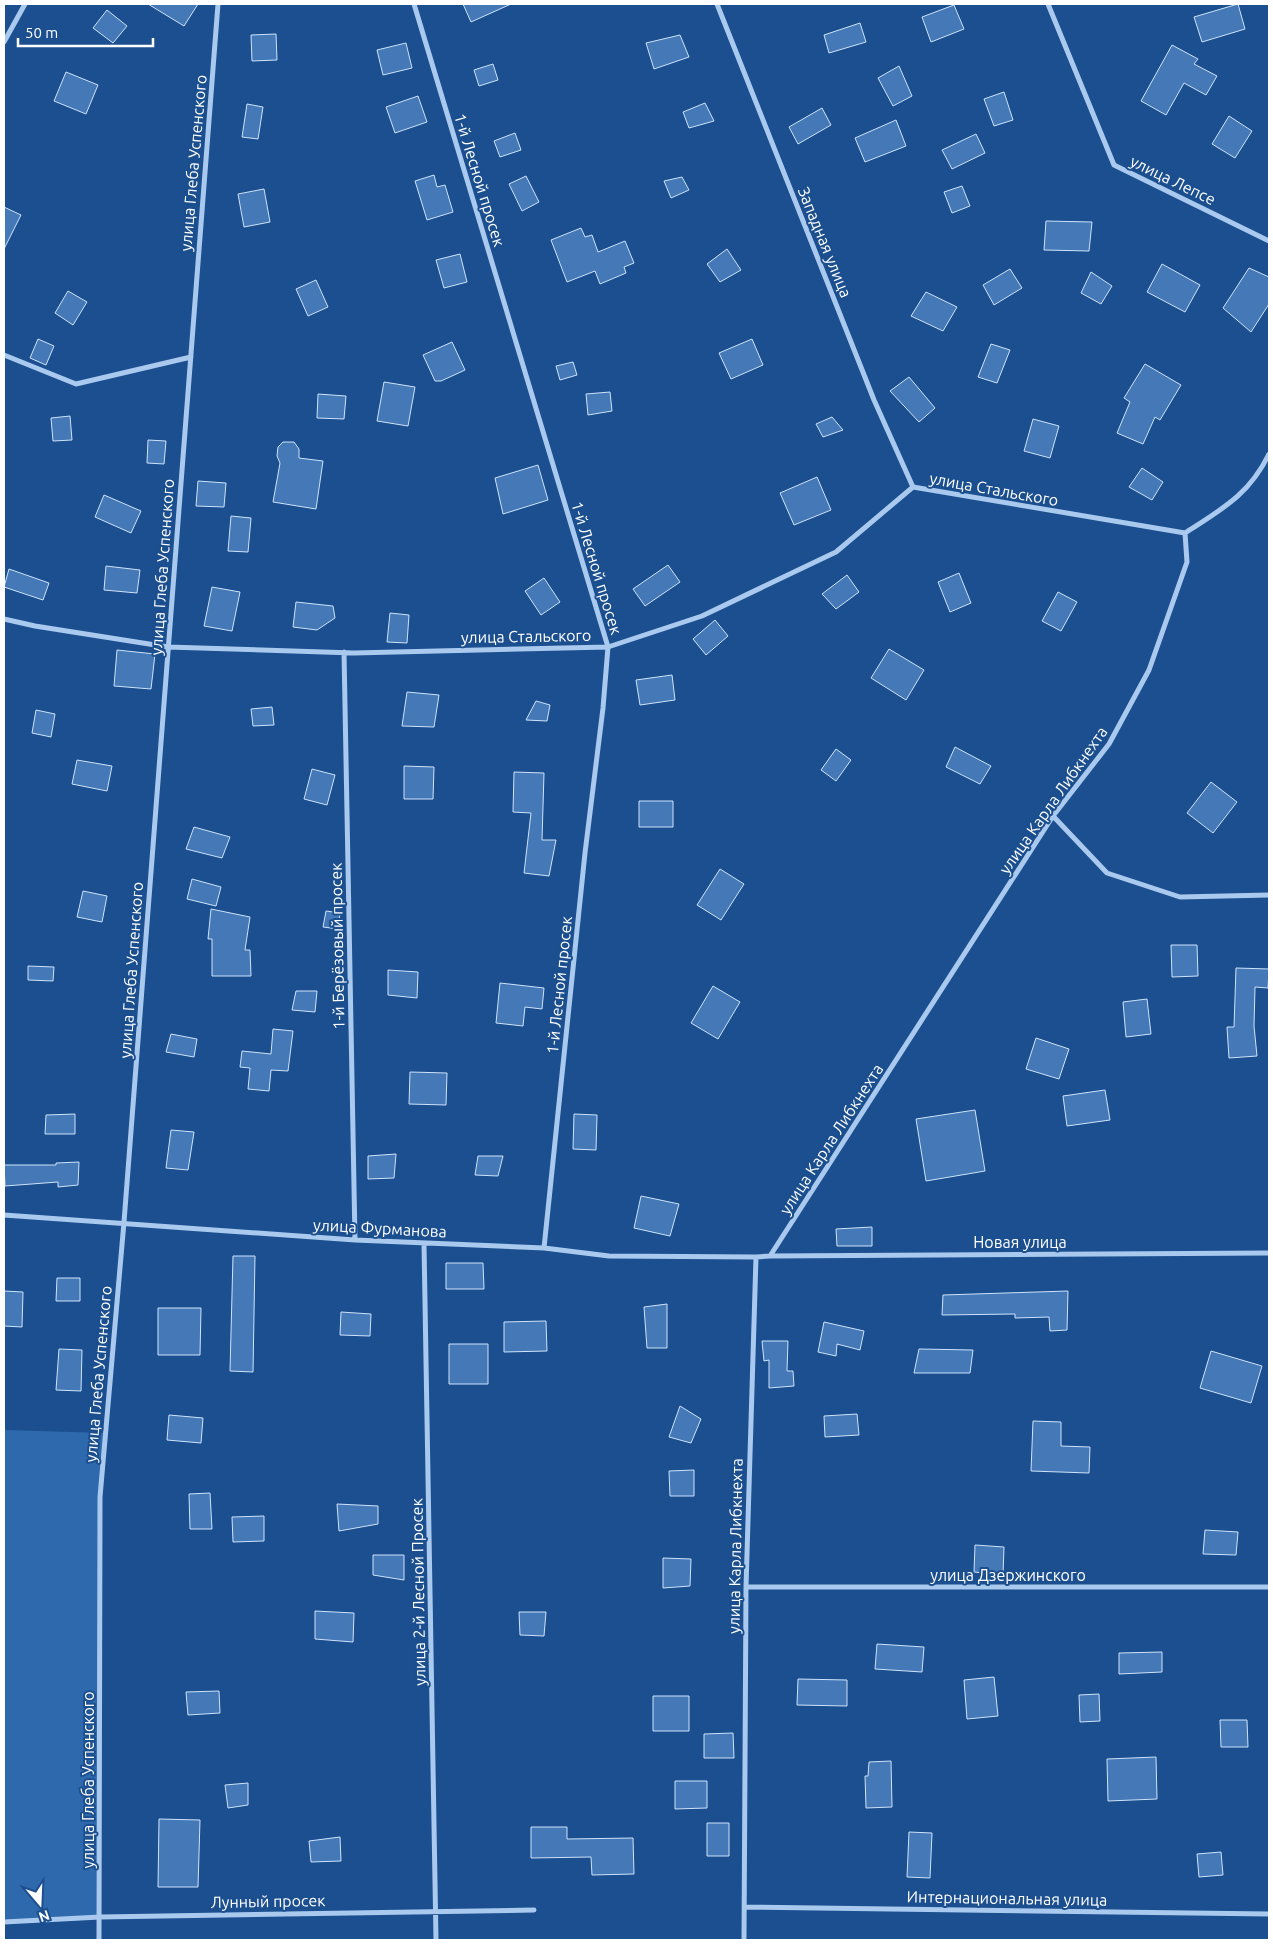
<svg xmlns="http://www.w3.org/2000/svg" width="1273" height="1944" viewBox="0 0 1273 1944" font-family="Ubuntu,sans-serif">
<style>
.green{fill:#2e69ad}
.building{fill:#4478b7;stroke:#cfe3fa}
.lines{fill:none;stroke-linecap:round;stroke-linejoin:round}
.minor{stroke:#a9c9ee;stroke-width:5}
.labels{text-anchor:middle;stroke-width:4;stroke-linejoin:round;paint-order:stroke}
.street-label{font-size:16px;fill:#fff;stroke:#1b4f8f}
</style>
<rect width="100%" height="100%" fill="#1b4f8f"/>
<!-- green -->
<path class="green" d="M 4,1430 L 106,1433 L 100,1497 L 100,1917 L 4,1922 Z"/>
<!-- building -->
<path class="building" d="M 148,4 L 198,4 L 184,26 Z
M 463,4 L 511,4 L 471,22 Z
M 1238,4 L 1245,29 L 1202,42 L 1194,17 Z
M 954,5 L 964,29 L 931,42 L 922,17 Z
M 107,10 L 127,26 L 113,43 L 93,28 Z
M 860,23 L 866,42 L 829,53 L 824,35 Z
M 276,34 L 277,60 L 252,61 L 251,35 Z
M 680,35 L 689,57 L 654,69 L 646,43 Z
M 406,43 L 412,68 L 383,75 L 377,50 Z
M 1172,45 L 1198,59 L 1194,64 L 1217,76 L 1206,95 L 1184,83 L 1166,115 L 1141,101 Z
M 493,64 L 498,80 L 479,86 L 474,70 Z
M 899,66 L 912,96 L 893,106 L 878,78 Z
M 66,72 L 98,85 L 86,114 L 54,101 Z
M 1004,92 L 1013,120 L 994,126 L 984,99 Z
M 418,96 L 427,122 L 395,133 L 386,107 Z
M 705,103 L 714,121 L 689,128 L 683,112 Z
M 247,104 L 263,107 L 258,139 L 242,137 Z
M 822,108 L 831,125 L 798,144 L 789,127 Z
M 1229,116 L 1252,131 L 1235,158 L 1212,144 Z
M 896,120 L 906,146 L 865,162 L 855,138 Z
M 515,133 L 521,150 L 500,157 L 494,141 Z
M 976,134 L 985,153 L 952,169 L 942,150 Z
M 434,175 L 437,187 L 445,185 L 453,212 L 427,220 L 415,181 Z
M 526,176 L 539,202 L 522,211 L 509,184 Z
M 682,177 L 689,190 L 671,198 L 664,181 Z
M 962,186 L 970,206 L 952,213 L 944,192 Z
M 264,189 L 270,222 L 244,227 L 238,194 Z
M 4,207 L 21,215 L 4,249 Z
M 1046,221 L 1092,222 L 1089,251 L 1044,250 Z
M 581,228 L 585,237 L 592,235 L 598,252 L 625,241 L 634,263 L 624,267 L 626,273 L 600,284 L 595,271 L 567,282 L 551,240 Z
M 727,249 L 741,270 L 720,282 L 707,264 Z
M 460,254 L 467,282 L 444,288 L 436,260 Z
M 1162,264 L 1200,285 L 1185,312 L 1147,292 Z
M 1249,268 L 1269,277 L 1269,304 L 1251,332 L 1223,308 Z
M 1010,269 L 1022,288 L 994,305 L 983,285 Z
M 1091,272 L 1112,286 L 1101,304 L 1081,293 Z
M 316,280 L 328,307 L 308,316 L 296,289 Z
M 68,291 L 87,302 L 73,325 L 55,313 Z
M 926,292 L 957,307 L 943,331 L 911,316 Z
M 38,339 L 54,346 L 46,365 L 30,358 Z
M 752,339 L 763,365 L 731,379 L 719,353 Z
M 452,342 L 465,370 L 441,381 L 435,381 L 423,355 Z
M 991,344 L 1010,350 L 997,383 L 978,377 Z
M 573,362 L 577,375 L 560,380 L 556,366 Z
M 1145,364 L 1181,385 L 1160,420 L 1155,417 L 1143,444 L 1117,433 L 1130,402 L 1124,398 Z
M 909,377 L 935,408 L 919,422 L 890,391 Z
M 384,382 L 415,387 L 408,426 L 377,421 Z
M 610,392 L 612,411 L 588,415 L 586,394 Z
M 318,394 L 346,396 L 344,419 L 317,418 Z
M 70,416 L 72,440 L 53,441 L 51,418 Z
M 832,417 L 843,430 L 823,437 L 816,424 Z
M 1033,419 L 1059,426 L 1050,458 L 1024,451 Z
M 148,440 L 166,441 L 164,464 L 147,463 Z
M 283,442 L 294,442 L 299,449 L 299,458 L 323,461 L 316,509 L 273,502 L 280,463 L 277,456 L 278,447 Z
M 538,465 L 548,500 L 503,514 L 495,478 Z
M 1142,468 L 1163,482 L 1152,500 L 1129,487 Z
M 817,477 L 831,510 L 794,525 L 780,493 Z
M 198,481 L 226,483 L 224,507 L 196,506 Z
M 104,495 L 141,511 L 131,533 L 95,517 Z
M 231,516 L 251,518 L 248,552 L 228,551 Z
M 668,565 L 680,582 L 645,606 L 633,589 Z
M 106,566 L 140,570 L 137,593 L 104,590 Z
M 9,569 L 49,583 L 43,600 L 4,587 Z
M 959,573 L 971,603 L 950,612 L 938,582 Z
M 847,575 L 859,592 L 836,609 L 822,594 Z
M 544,578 L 560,602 L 541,615 L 525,591 Z
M 212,587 L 240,592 L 232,631 L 204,626 Z
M 1058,592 L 1077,602 L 1061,631 L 1042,621 Z
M 296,602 L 333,606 L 335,618 L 317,630 L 293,627 Z
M 390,613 L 409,615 L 407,643 L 387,642 Z
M 715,620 L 728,636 L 706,655 L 693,639 Z
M 889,649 L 924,670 L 906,700 L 871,678 Z
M 117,650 L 155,654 L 151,689 L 114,686 Z
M 672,675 L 675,700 L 640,705 L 636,680 Z
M 407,692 L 439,695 L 434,727 L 402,726 Z
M 536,701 L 550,705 L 547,721 L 526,720 Z
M 272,707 L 274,725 L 253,726 L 251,709 Z
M 36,710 L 55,714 L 51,737 L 32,733 Z
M 955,747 L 991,766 L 980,784 L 946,767 Z
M 836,749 L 851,760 L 836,781 L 821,770 Z
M 77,760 L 112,766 L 107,791 L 72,784 Z
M 404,766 L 434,767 L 433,799 L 404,799 Z
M 312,769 L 335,775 L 327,805 L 304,799 Z
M 514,772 L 544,773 L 542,840 L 556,840 L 549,876 L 524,873 L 531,813 L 513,812 Z
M 1211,782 L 1237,802 L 1213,833 L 1187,813 Z
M 639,801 L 673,801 L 673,827 L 639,827 Z
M 194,827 L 230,837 L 222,858 L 186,849 Z
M 720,869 L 744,884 L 721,920 L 697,905 Z
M 192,879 L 221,887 L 216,906 L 187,899 Z
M 83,891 L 107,896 L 102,922 L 77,917 Z
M 211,909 L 250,917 L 245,950 L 250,950 L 251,976 L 212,976 L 212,939 L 208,939 Z
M 326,911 L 340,913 L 338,929 L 323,927 Z
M 1171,945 L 1197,945 L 1198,976 L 1172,977 Z
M 28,966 L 54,967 L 53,981 L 28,980 Z
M 1236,968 L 1269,969 L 1268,988 L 1255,987 L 1254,1026 L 1257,1056 L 1229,1058 L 1227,1027 L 1234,1027 Z
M 388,970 L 418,972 L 417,998 L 388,995 Z
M 500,983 L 544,988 L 542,1009 L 525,1007 L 523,1026 L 496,1023 Z
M 713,986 L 740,1002 L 718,1039 L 691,1023 Z
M 296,991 L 317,991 L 315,1012 L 292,1010 Z
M 1147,999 L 1151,1034 L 1126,1037 L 1123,1002 Z
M 273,1029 L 293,1031 L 288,1071 L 271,1070 L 269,1091 L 248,1089 L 250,1068 L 240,1067 L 242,1051 L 271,1054 Z
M 171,1034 L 197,1039 L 194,1057 L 166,1052 Z
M 1036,1038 L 1069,1049 L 1059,1079 L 1026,1069 Z
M 410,1072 L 447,1073 L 446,1105 L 409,1104 Z
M 1105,1090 L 1110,1120 L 1067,1126 L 1063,1096 Z
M 975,1110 L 985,1171 L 926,1181 L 916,1119 Z
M 75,1114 L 75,1134 L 45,1134 L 46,1115 Z
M 574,1114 L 597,1115 L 596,1150 L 573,1149 Z
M 171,1130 L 194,1132 L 188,1170 L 166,1168 Z
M 396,1154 L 394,1178 L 368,1179 L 368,1156 Z
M 478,1156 L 503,1156 L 498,1176 L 475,1175 Z
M 79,1162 L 78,1185 L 58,1187 L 58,1182 L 5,1186 L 4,1165 L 56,1165 L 56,1163 Z
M 641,1196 L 679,1204 L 670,1236 L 634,1228 Z
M 872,1227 L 872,1246 L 837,1246 L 836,1229 Z
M 233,1256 L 255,1256 L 253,1372 L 230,1371 Z
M 446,1263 L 483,1263 L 484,1289 L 446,1289 Z
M 57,1278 L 80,1278 L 80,1301 L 56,1301 Z
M 4,1291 L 23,1292 L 22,1327 L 4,1326 Z
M 1068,1291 L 1067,1330 L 1050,1331 L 1049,1317 L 1015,1318 L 1015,1314 L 942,1315 L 943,1295 Z
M 667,1304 L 667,1348 L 647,1348 L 644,1307 Z
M 158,1308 L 201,1308 L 200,1355 L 158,1355 Z
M 341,1312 L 371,1314 L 370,1336 L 340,1335 Z
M 546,1321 L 547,1351 L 504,1352 L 504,1322 Z
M 824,1322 L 864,1331 L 860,1350 L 837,1344 L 836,1356 L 818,1352 Z
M 762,1341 L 788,1341 L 787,1371 L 793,1371 L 794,1386 L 769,1388 L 769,1360 L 764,1361 Z
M 449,1344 L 488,1344 L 488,1384 L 449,1384 Z
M 59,1349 L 82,1350 L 81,1391 L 56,1390 Z
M 919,1349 L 973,1350 L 970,1373 L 914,1373 Z
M 1211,1351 L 1262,1366 L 1251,1403 L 1200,1388 Z
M 680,1406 L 701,1419 L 691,1443 L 669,1437 Z
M 857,1414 L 859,1435 L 825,1437 L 824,1416 Z
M 169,1415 L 203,1418 L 201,1443 L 167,1440 Z
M 1033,1421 L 1061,1422 L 1061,1446 L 1090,1447 L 1089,1473 L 1031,1471 Z
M 694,1470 L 694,1496 L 670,1496 L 669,1471 Z
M 210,1493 L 212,1529 L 190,1529 L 189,1494 Z
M 337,1504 L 378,1506 L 378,1524 L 339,1531 Z
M 264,1516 L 264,1541 L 233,1542 L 232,1517 Z
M 1205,1530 L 1238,1532 L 1236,1555 L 1203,1554 Z
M 975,1545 L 1004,1547 L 1003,1575 L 974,1572 Z
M 373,1555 L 404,1555 L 404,1580 L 373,1575 Z
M 663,1558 L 691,1559 L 690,1586 L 663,1588 Z
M 315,1611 L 354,1613 L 353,1642 L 315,1639 Z
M 519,1612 L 546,1612 L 544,1636 L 520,1635 Z
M 877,1644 L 924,1647 L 922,1672 L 875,1669 Z
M 1162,1652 L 1162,1672 L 1119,1674 L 1119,1653 Z
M 994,1677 L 998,1716 L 967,1719 L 964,1680 Z
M 798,1679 L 847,1680 L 847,1706 L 797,1705 Z
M 219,1691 L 220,1713 L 188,1715 L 186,1692 Z
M 1099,1694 L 1100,1721 L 1080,1722 L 1079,1695 Z
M 653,1696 L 689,1696 L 689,1731 L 653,1731 Z
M 1220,1720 L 1247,1720 L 1248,1747 L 1221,1747 Z
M 733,1733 L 734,1758 L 704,1758 L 704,1734 Z
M 1156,1757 L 1157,1799 L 1108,1801 L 1107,1759 Z
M 891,1761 L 892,1807 L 866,1808 L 865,1776 L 868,1776 L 869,1762 Z
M 675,1781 L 707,1781 L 707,1808 L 675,1809 Z
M 248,1783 L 248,1805 L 228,1808 L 225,1785 Z
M 159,1819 L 200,1820 L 198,1887 L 158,1887 Z
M 707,1823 L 729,1823 L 729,1856 L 707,1856 Z
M 531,1827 L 567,1827 L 567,1839 L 633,1838 L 634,1874 L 592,1875 L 591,1857 L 531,1858 Z
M 909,1832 L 932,1833 L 930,1878 L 907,1877 Z
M 340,1837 L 341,1861 L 311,1862 L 309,1841 Z
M 1221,1852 L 1223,1875 L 1199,1877 L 1197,1854 Z"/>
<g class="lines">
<!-- minor -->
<path class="minor" d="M 414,4 L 608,647 L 603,708 L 585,853 L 544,1248
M 717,4 L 874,400 L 913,487
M 1048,4 L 1114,165 L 1269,241
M 4,42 L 25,4
M 4,355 L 76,384 L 191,357
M 1185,533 C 1222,509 1249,495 1269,454
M 4,619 L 35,626 L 168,647 L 354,653 L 608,647 L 702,616 L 836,552 L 913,487 L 1185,533
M 344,652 L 355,1240
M 1053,816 L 1107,873 L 1180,897 L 1269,895
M 4,1215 L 355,1240 L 544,1248 L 609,1256 L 756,1257
M 424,1244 L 436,1940
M 770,1256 L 1269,1253
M 746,1587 L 1269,1587
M 744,1907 L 1269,1914
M 4,1922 L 100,1917 L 534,1910
M 99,1940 L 100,1497 L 124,1222 L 218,4
M 744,1940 L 746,1587 L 756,1257 L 770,1256 L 1053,816 L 1109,744 L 1149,670 L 1187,562 L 1185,533"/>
</g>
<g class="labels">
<!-- street labels -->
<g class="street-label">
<text transform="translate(193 163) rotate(-85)" y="6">улица Глеба Успенского</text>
<text transform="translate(480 180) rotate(73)" y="6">1-й Лесной просек</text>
<text transform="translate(1173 180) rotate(26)" y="6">улица Лепсе</text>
<text transform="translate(825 242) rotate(68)" y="6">Западная улица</text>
<text transform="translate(994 489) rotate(10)" y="6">улица Стальского</text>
<text transform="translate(162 567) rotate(-86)" y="6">улица Глеба Успенского</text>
<text transform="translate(597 568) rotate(73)" y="6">1-й Лесной просек</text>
<text transform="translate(526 636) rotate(-1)" y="6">улица Стальского</text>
<text transform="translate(1053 800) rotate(-55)" y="6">улица Карла Либкнехта</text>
<text transform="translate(337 946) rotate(-91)" y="6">1-й Берёзовый просек</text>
<text transform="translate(131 970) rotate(-86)" y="6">улица Глеба Успенского</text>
<text transform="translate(559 985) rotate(-84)" y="6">1-й Лесной просек</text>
<text transform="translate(831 1139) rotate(-57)" y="6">улица Карла Либкнехта</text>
<text transform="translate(380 1228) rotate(3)" y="6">улица Фурманова</text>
<text x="1020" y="1248">Новая улица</text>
<text transform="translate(98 1374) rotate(-85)" y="6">улица Глеба Успенского</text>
<text transform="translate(735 1546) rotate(-89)" y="6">улица Карла Либкнехта</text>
<text x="1008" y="1581">улица Дзержинского</text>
<text transform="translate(418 1592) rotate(-91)" y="6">улица 2-й Лесной Просек</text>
<text transform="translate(88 1780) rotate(-90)" y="6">улица Глеба Успенского</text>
<text transform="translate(1007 1898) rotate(1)" y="6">Интернациональная улица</text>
<text transform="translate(268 1901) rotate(-1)" y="6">Лунный просек</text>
</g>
</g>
<!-- border -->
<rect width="1273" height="1944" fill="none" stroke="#ffffff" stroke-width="10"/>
<!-- north arrow -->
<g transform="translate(40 1904) rotate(161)" stroke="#1b4f8f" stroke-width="4" paint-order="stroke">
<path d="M0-4L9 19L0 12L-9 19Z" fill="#ffffff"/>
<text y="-8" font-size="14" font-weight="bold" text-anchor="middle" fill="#ffffff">N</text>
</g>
<!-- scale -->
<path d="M18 38v8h135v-8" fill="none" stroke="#ffffff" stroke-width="2.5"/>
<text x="25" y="38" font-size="15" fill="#ffffff" stroke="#1b4f8f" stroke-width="4" paint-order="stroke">50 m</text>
</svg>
